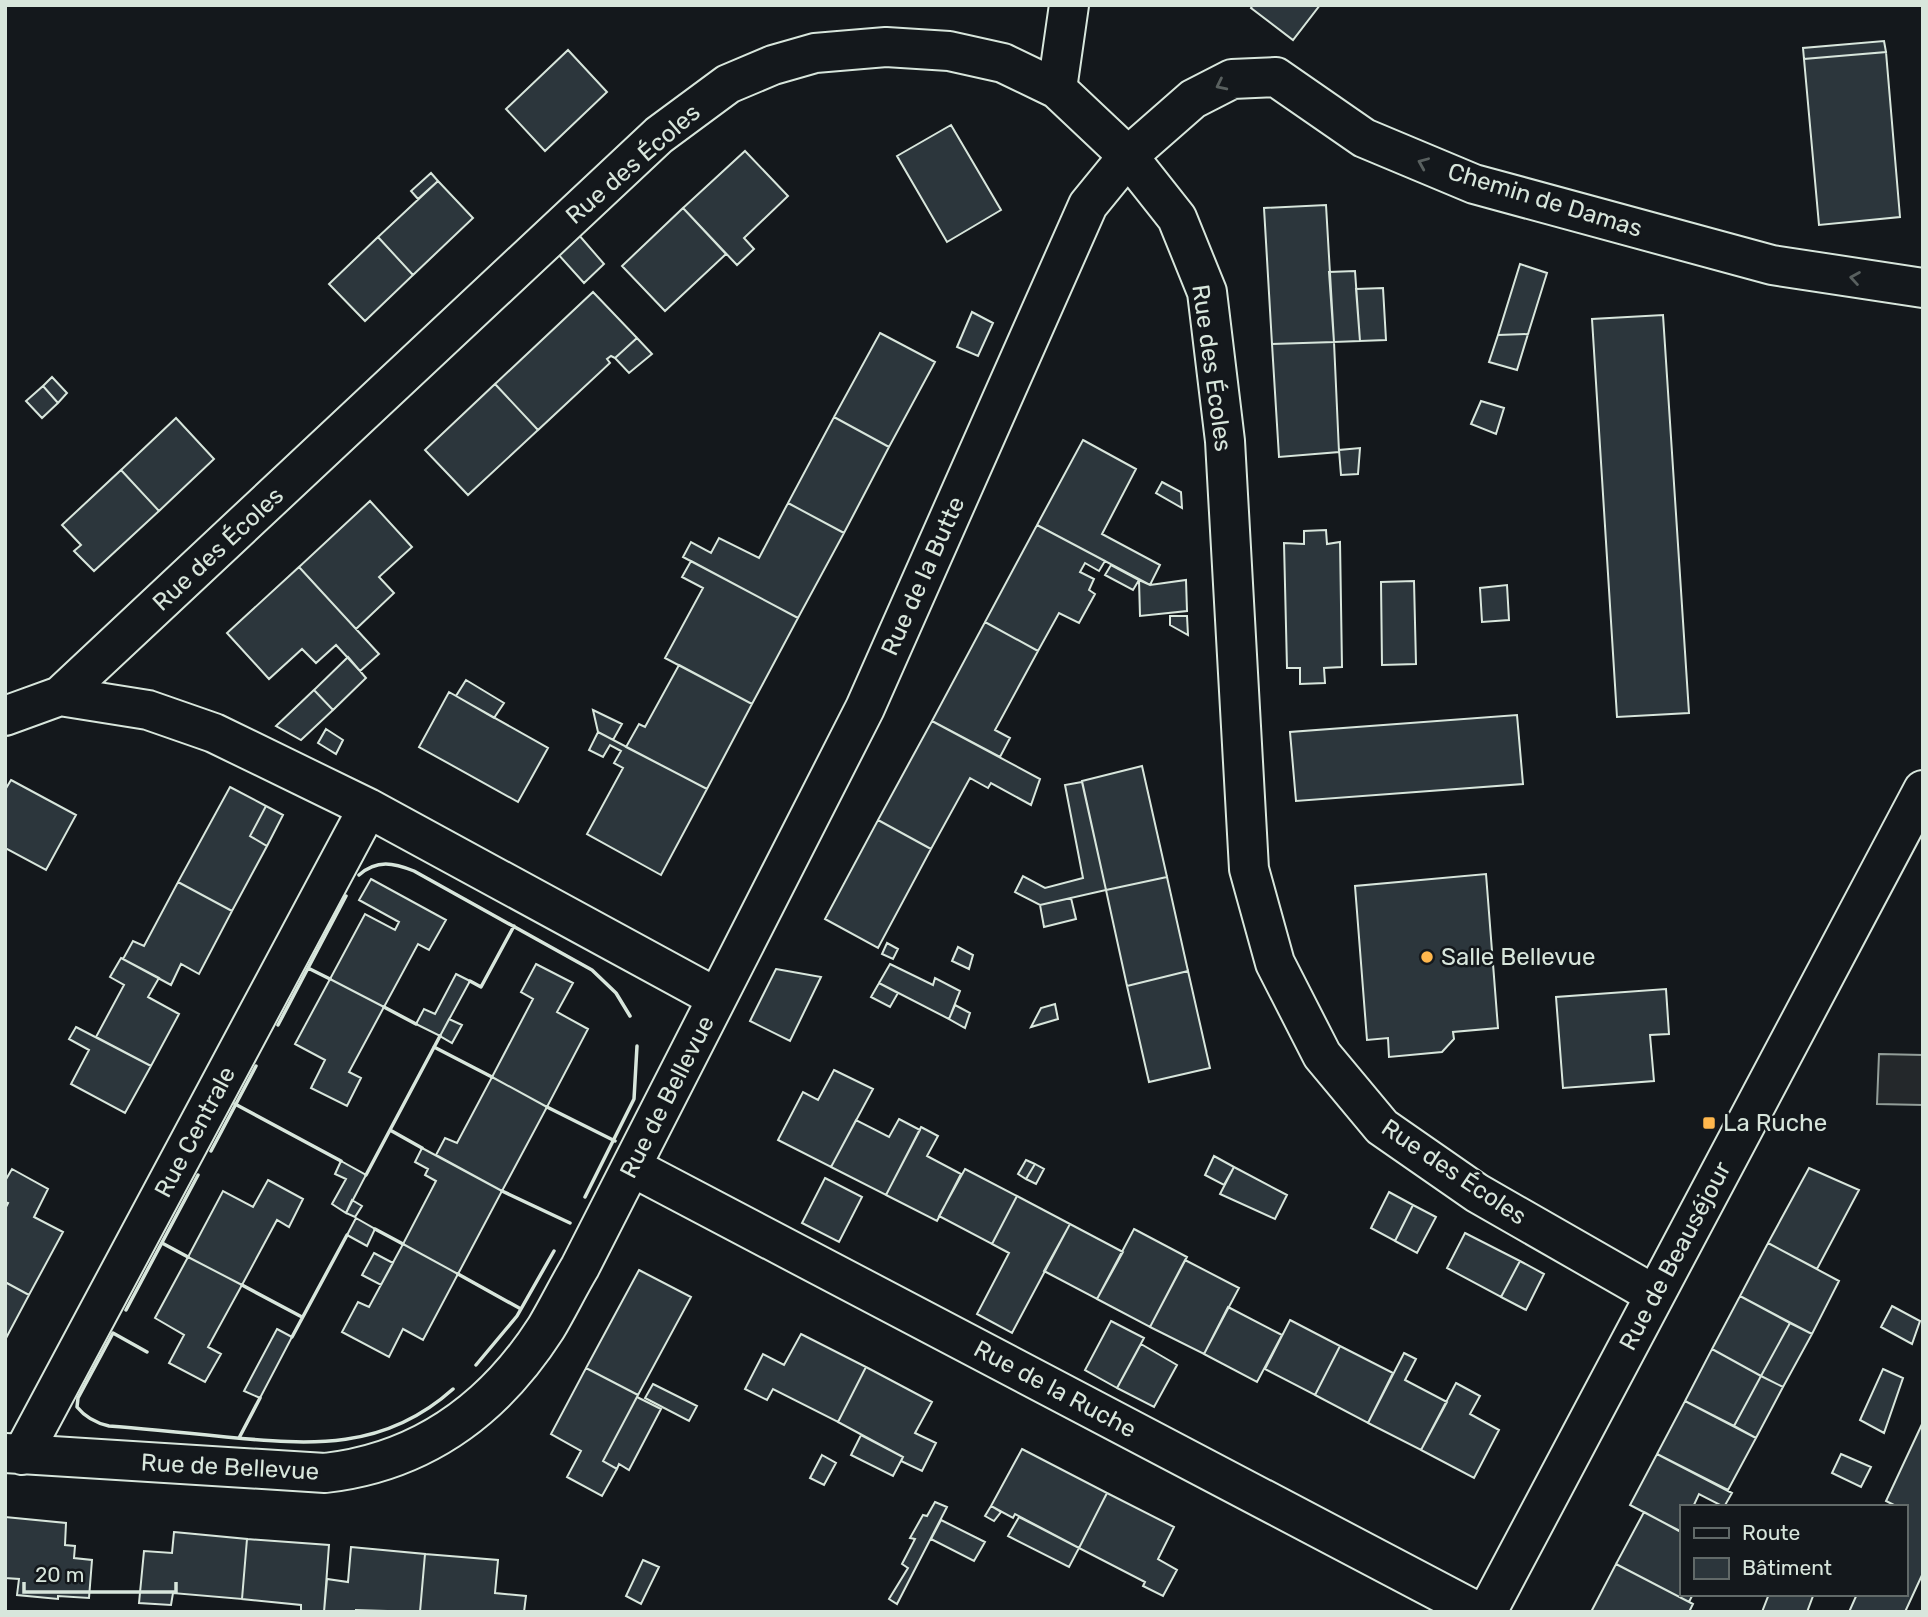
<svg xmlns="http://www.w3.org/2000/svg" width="1928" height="1617" viewBox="0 0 1928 1617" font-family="Rubik,sans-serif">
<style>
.parking{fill:#24282b;stroke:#939e99;stroke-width:2}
.building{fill:#2c363c;stroke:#d8e6dc;stroke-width:2}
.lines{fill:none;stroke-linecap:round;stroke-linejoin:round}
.minor-casing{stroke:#d8e6dc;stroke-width:42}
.minor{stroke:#14181c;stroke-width:38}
.wall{stroke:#d8e6dc;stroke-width:3.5}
.oneway{stroke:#59605f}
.poi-dot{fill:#ffb74d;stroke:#14181c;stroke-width:2.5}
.labels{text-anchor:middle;stroke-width:5;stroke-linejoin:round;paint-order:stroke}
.street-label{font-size:24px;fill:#d8e6dc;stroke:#14181c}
.poi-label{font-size:24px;fill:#d8e6dc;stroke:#14181c;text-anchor:start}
</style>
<rect width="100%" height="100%" fill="#14181c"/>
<!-- parking -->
<path class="parking" d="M 1879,1054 L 1923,1055 L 1923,1105 L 1877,1104 Z"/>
<!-- building -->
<path class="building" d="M 1253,5 L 1320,5 L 1293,40 L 1251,8 Z
M 1884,41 L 1886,52 L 1804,59 L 1803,48 Z
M 568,50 L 607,92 L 545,151 L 506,109 Z
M 1886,52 L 1900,217 L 1819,225 L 1804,59 Z
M 951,125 L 1001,210 L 947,242 L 897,156 Z
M 745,151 L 788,196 L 744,238 L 754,249 L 737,265 L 683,208 Z
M 431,173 L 438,181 L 418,199 L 411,191 Z
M 438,181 L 473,218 L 413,275 L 378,237 Z
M 1326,205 L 1334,342 L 1272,344 L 1264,208 Z
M 683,208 L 726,254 L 665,311 L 622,266 Z
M 578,234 L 604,264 L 584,283 L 557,253 Z
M 378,237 L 413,275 L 365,321 L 329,284 Z
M 1520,264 L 1547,273 L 1528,334 L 1498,335 Z
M 1355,271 L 1360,341 L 1334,342 L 1329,272 Z
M 1383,288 L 1386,340 L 1360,341 L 1356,289 Z
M 593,292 L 637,338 L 615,358 L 611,356 L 607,359 L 610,363 L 538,430 L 495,384 Z
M 972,312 L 993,323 L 978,356 L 957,347 Z
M 1663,315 L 1689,713 L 1617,717 L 1592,319 Z
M 880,333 L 935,362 L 889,447 L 834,417 Z
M 1528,334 L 1517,370 L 1489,362 L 1498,335 Z
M 637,338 L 652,354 L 629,373 L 615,358 Z
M 1334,342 L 1339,452 L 1279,457 L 1272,344 Z
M 52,377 L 67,393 L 58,403 L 43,386 Z
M 495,384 L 538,430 L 468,495 L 425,450 Z
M 43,386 L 58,403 L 42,418 L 26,401 Z
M 1481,401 L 1504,408 L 1496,434 L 1471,424 Z
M 834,417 L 889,447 L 844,533 L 788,503 Z
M 176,418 L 214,459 L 159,511 L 121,470 Z
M 1083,440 L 1136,469 L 1102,534 L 1160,565 L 1150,585 L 1037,525 Z
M 1360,448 L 1358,474 L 1341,475 L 1339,450 Z
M 121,470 L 159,511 L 94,571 L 74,551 L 81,545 L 62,525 Z
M 1162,482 L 1181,492 L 1182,508 L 1156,493 Z
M 370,501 L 412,547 L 379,577 L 394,593 L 356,629 L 299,567 Z
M 788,503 L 844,533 L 798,618 L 683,557 L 691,542 L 711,553 L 719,538 L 759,558 Z
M 1037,525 L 1105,561 L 1099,571 L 1085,563 L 1080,572 L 1094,579 L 1089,590 L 1095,594 L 1079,623 L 1059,613 L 1038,651 L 985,622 Z
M 1326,530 L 1327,544 L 1340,542 L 1342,667 L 1324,668 L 1325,683 L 1300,684 L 1300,668 L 1287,668 L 1284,543 L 1304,544 L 1304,531 Z
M 691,561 L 798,618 L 752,704 L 665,658 L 703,588 L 682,577 Z
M 1111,565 L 1139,580 L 1133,590 L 1105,575 Z
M 299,567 L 379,654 L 360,671 L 336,645 L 316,663 L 302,649 L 269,679 L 227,633 Z
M 1139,580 L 1150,585 L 1186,580 L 1187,611 L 1140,616 Z
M 1414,581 L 1416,664 L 1382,665 L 1381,582 Z
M 1507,585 L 1509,620 L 1482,622 L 1480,588 Z
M 1170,616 L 1187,616 L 1188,635 L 1170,625 Z
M 985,622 L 1038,651 L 995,730 L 1010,738 L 1000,757 L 932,721 Z
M 348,657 L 366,678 L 333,710 L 314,690 Z
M 679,665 L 752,704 L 707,789 L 626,747 L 639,724 L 645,727 Z
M 466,680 L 504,703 L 494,718 L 456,696 Z
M 314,690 L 333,710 L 301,740 L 276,726 Z
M 449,692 L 548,748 L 518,802 L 419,747 Z
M 593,710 L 622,724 L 613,740 L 598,732 Z
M 1517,715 L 1523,784 L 1296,801 L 1290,732 Z
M 932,721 L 1040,779 L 1031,805 L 991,783 L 988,788 L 970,778 L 931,849 L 878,820 Z
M 326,729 L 343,740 L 336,754 L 318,743 Z
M 598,732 L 707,789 L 661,875 L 587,834 L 623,768 L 614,763 L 621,751 L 610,745 L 603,757 L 589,750 Z
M 1142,766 L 1167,877 L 1106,890 L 1082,781 Z
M 11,780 L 76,815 L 46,870 L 5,848 L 5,790 Z
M 1082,782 L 1106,890 L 1040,905 L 1015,892 L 1023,876 L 1045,888 L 1083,878 L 1065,785 Z
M 230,787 L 266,806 L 250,836 L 267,846 L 232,911 L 178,882 Z
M 266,806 L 283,815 L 267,846 L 250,836 Z
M 878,820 L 931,849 L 878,948 L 825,919 Z
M 1486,874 L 1498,1028 L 1453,1032 L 1454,1039 L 1442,1052 L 1389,1057 L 1388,1038 L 1367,1040 L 1355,886 Z
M 1167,877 L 1188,971 L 1127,986 L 1106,890 Z
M 371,879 L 446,920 L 429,950 L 418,944 L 384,1007 L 330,979 L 365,914 L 395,930 L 399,922 L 359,900 Z
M 178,882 L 232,911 L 199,974 L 181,964 L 171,985 L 123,959 L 133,941 L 144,946 Z
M 1071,898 L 1076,919 L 1044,927 L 1040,905 Z
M 887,943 L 898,949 L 893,959 L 882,954 Z
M 958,947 L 973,955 L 969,969 L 952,961 Z
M 121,958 L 159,978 L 148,997 L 179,1014 L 151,1066 L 96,1037 L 124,985 L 110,977 Z
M 536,964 L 573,983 L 557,1012 L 588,1029 L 547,1107 L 492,1077 L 533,999 L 521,992 Z
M 890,964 L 933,985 L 935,978 L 960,991 L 949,1019 L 879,983 Z
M 776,969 L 821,977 L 790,1041 L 750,1021 Z
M 1188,971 L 1210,1068 L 1149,1082 L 1127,986 Z
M 456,974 L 470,981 L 440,1036 L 416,1024 L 424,1009 L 435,1014 Z
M 330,979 L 384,1007 L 349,1072 L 361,1078 L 347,1106 L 311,1088 L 325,1060 L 295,1044 Z
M 879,983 L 898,993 L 890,1007 L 871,997 Z
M 1666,989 L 1669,1034 L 1650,1035 L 1654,1081 L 1563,1088 L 1556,997 Z
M 1055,1004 L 1058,1019 L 1031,1027 L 1041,1008 Z
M 955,1005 L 970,1013 L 965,1028 L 949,1019 Z
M 449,1019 L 462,1025 L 452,1043 L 440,1036 Z
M 76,1027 L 151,1066 L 125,1113 L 71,1084 L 89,1050 L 69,1039 Z
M 834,1070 L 873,1089 L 831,1167 L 778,1140 L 803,1092 L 818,1100 Z
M 492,1077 L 547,1107 L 502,1191 L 436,1155 L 445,1138 L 457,1143 Z
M 899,1119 L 920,1130 L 886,1195 L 831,1167 L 856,1120 L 889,1137 Z
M 921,1127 L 938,1136 L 927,1156 L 961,1174 L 937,1221 L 886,1195 Z
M 422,1148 L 502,1191 L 458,1274 L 403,1244 L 436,1181 L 425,1175 L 428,1169 L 415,1162 Z
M 1214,1156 L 1234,1167 L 1224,1185 L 1205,1175 Z
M 1026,1160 L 1035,1164 L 1026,1179 L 1018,1174 Z
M 341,1161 L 366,1175 L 346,1213 L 332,1204 L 346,1179 L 335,1174 Z
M 1035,1164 L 1044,1169 L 1036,1184 L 1026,1179 Z
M 1234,1167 L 1287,1195 L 1275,1219 L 1220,1194 Z
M 1809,1168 L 1859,1190 L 1817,1269 L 1768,1243 Z
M 12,1169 L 48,1189 L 34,1217 L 63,1232 L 29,1295 L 5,1282 L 5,1209 L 8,1203 L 5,1202 L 5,1181 Z
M 965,1169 L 1017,1196 L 992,1244 L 939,1216 Z
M 825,1178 L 862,1197 L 839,1242 L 802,1223 Z
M 268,1180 L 303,1199 L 289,1227 L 277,1220 L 242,1285 L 188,1257 L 223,1191 L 253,1207 Z
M 1389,1192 L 1413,1205 L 1395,1241 L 1371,1228 Z
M 1017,1196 L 1070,1224 L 1012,1333 L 977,1314 L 1009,1253 L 992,1244 Z
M 352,1200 L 362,1206 L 355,1217 L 346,1213 Z
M 1413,1205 L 1436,1217 L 1417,1253 L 1395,1241 Z
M 356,1218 L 375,1229 L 367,1246 L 347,1235 Z
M 1070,1224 L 1123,1252 L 1097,1299 L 1044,1271 Z
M 1134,1229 L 1187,1257 L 1150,1327 L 1097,1299 Z
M 1465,1233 L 1520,1261 L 1501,1297 L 1447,1268 Z
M 1768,1243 L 1839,1281 L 1812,1334 L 1740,1296 Z
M 403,1244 L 458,1274 L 423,1340 L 403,1329 L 389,1357 L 342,1332 L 358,1302 L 369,1307 Z
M 374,1253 L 393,1263 L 381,1285 L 362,1275 Z
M 188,1257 L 242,1285 L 208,1347 L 221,1354 L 205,1382 L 169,1363 L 184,1335 L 155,1318 Z
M 1185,1260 L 1239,1288 L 1204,1354 L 1150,1327 Z
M 1520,1261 L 1544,1274 L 1526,1310 L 1501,1297 Z
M 639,1270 L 691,1297 L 638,1395 L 586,1368 Z
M 5,1282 L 29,1295 L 5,1340 Z
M 1740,1296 L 1790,1323 L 1761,1376 L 1712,1349 Z
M 1892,1306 L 1920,1321 L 1912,1344 L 1881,1327 Z
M 1228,1307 L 1282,1335 L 1257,1382 L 1204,1354 Z
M 1290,1320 L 1340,1346 L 1315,1395 L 1265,1369 Z
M 1111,1321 L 1144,1338 L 1117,1388 L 1085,1370 Z
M 1790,1323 L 1812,1334 L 1783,1387 L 1761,1376 Z
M 277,1329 L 292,1337 L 260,1398 L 244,1391 Z
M 801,1334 L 866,1367 L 838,1422 L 773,1389 L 767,1400 L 745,1389 L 763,1354 L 784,1365 Z
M 1141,1344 L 1177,1365 L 1154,1407 L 1117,1388 Z
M 1340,1346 L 1393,1373 L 1368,1423 L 1315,1395 Z
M 1712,1349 L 1761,1376 L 1734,1426 L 1685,1401 Z
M 1404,1353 L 1416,1359 L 1405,1380 L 1447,1402 L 1421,1450 L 1368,1423 Z
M 866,1367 L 932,1402 L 915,1433 L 936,1443 L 922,1471 L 901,1461 L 903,1457 L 838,1422 Z
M 586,1368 L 638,1395 L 603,1461 L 617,1469 L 602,1496 L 567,1477 L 581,1451 L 551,1434 Z
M 1883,1369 L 1903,1378 L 1884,1433 L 1860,1420 Z
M 1761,1376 L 1783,1387 L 1756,1438 L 1734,1426 Z
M 1456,1383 L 1480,1396 L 1470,1414 L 1499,1430 L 1474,1478 L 1421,1450 Z
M 653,1384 L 697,1406 L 689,1421 L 645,1398 Z
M 637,1397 L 661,1409 L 629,1470 L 619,1464 L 617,1469 L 603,1461 Z
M 1685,1401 L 1756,1438 L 1728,1490 L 1657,1454 Z
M 1923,1422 L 1923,1573 L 1905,1612 L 1849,1612 L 1857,1594 L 1905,1594 L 1905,1507 L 1898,1507 L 1886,1501 Z
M 861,1435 L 903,1457 L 893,1476 L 851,1455 Z
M 1022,1449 L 1107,1493 L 1079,1548 L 1015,1514 L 1013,1518 L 991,1506 Z
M 1657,1454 L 1732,1493 L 1724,1507 L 1699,1494 L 1693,1507 L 1681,1507 L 1680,1531 L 1630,1505 Z
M 1841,1454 L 1871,1467 L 1861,1487 L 1832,1473 Z
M 822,1455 L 836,1463 L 824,1485 L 810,1478 Z
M 1107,1493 L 1174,1527 L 1158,1559 L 1177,1570 L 1163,1596 L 1143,1586 L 1145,1582 L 1079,1548 Z
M 935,1502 L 947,1507 L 897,1604 L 889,1599 L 908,1568 L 902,1564 L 915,1539 L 910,1538 L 923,1515 L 927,1516 Z
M 991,1506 L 1001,1512 L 994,1521 L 985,1516 Z
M 1644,1512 L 1681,1532 L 1681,1594 L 1693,1594 L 1689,1602 L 1616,1564 Z
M 5,1517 L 66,1523 L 65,1545 L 75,1546 L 74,1558 L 92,1560 L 89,1598 L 58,1596 L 58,1599 L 17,1595 L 19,1579 L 5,1578 Z
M 1019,1517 L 1079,1548 L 1069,1567 L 1008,1536 Z
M 941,1520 L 985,1542 L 974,1561 L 931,1539 Z
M 174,1532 L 247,1539 L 242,1599 L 173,1593 L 171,1605 L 139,1603 L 144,1551 L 172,1553 Z
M 247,1539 L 329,1545 L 324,1612 L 301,1612 L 301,1605 L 242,1599 Z
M 351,1547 L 425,1554 L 420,1612 L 356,1610 L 356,1612 L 324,1612 L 327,1579 L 348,1582 Z
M 425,1554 L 498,1560 L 495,1593 L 526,1596 L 524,1612 L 420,1612 Z
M 643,1560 L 659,1567 L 641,1604 L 626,1596 Z
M 1616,1564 L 1693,1604 L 1689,1612 L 1591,1612 Z
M 1769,1594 L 1809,1594 L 1813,1596 L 1807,1612 L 1762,1612 Z"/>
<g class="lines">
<defs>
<path id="minor" d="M 1057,89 L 1069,5
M 60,696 L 659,135 L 728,84 L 773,65 L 815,53 L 886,47 L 949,51 L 1003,63 L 1057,89 L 1128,156 L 1177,218 L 1207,292 L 1225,441 L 1249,869 L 1275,963 L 1322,1055 L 1382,1127 L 1477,1193 L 1655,1295
M 5,716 L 60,696 L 148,710 L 214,733 L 368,808 L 717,998
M 632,1167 L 1478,1612
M 5,1453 L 325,1473 C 422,1462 494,1409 546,1328 C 558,1308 568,1287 580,1267 L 865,708 L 1088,205 L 1128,156 L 1193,99 L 1232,79 L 1276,77 L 1364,138 L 1474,184 L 1772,265 L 1923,288
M 22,1455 L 368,808
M 1487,1612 L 1923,790"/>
</defs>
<!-- minor casing -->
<use href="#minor" class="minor-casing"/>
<!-- minor -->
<use href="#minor" class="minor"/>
<!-- wall -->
<path class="wall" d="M 359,875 C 377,859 394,863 414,871 L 592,970 L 616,993 L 630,1016
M 308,968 L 330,979
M 470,981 L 481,987 L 514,926
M 384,1007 L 416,1024
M 278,1025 L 346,896
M 434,1047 L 492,1077
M 235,1104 L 341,1161
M 547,1107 L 615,1141
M 390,1130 L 422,1148
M 211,1151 L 256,1066
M 366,1175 L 440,1036
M 502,1191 L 570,1223
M 585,1197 L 634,1099 L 637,1046
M 375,1229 L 403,1244
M 162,1243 L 188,1257
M 458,1274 L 521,1309
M 242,1285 L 302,1317
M 126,1310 L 198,1175
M 292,1337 L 347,1235
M 147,1352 L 113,1333 L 78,1398 L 77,1407 C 85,1417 96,1423 109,1426 C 148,1429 187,1433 226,1437 C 311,1445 384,1451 453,1389
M 476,1365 L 517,1316 L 554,1251
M 239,1438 L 260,1398"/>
</g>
<!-- one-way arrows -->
<defs><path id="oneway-chevron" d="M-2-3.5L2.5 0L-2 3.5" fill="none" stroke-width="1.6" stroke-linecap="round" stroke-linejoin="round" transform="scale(1.75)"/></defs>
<g class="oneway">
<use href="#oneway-chevron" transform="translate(1221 85) rotate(154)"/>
<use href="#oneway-chevron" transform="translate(1423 163) rotate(-157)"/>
<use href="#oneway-chevron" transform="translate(1855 278) rotate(-171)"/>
</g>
<!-- markers -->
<g class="poi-dot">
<circle cx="1427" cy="957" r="7"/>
<rect x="1702" y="1116" width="14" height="14" rx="3.5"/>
</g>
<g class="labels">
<!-- street labels -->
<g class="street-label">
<text transform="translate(633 164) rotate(-41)" y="8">Rue des Écoles</text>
<text transform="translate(1545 200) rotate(17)" y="8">Chemin de Damas</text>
<text transform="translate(1212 368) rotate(82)" y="8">Rue des Écoles</text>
<text transform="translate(218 549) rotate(-43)" y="8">Rue des Écoles</text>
<text transform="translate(923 576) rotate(-66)" y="8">Rue de la Butte</text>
<text transform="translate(667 1097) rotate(-63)" y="8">Rue de Bellevue</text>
<text transform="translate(195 1132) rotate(-62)" y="8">Rue Centrale</text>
<text transform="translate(1454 1172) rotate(34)" y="8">Rue des Écoles</text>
<text transform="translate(1675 1256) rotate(-62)" y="8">Rue de Beauséjour</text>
<text transform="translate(1055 1389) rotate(28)" y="8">Rue de la Ruche</text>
<text transform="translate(230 1467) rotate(3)" y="8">Rue de Bellevue</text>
</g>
<!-- poi labels -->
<g class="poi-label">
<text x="1441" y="965">Salle Bellevue</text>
<text x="1723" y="1131">La Ruche</text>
</g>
</g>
<!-- border -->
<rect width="1928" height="1617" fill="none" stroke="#d8e6dc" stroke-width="14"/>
<!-- legend -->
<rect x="1680" y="1505" width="228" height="91" fill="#14181c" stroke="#626a69" stroke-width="2"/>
<rect x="1694" y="1528" width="35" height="10" fill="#14181c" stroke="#626a69" stroke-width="2"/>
<text x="1742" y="1540" font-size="21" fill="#d8e6dc">Route</text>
<rect x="1694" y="1558" width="35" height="21" fill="#2c363c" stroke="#626a69" stroke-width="2"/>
<text x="1742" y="1575" font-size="21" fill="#d8e6dc">Bâtiment</text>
<!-- scale -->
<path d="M24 1582v10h152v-10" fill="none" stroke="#d8e6dc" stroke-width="3.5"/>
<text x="35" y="1582" font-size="21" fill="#d8e6dc" stroke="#14181c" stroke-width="5" paint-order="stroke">20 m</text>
</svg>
